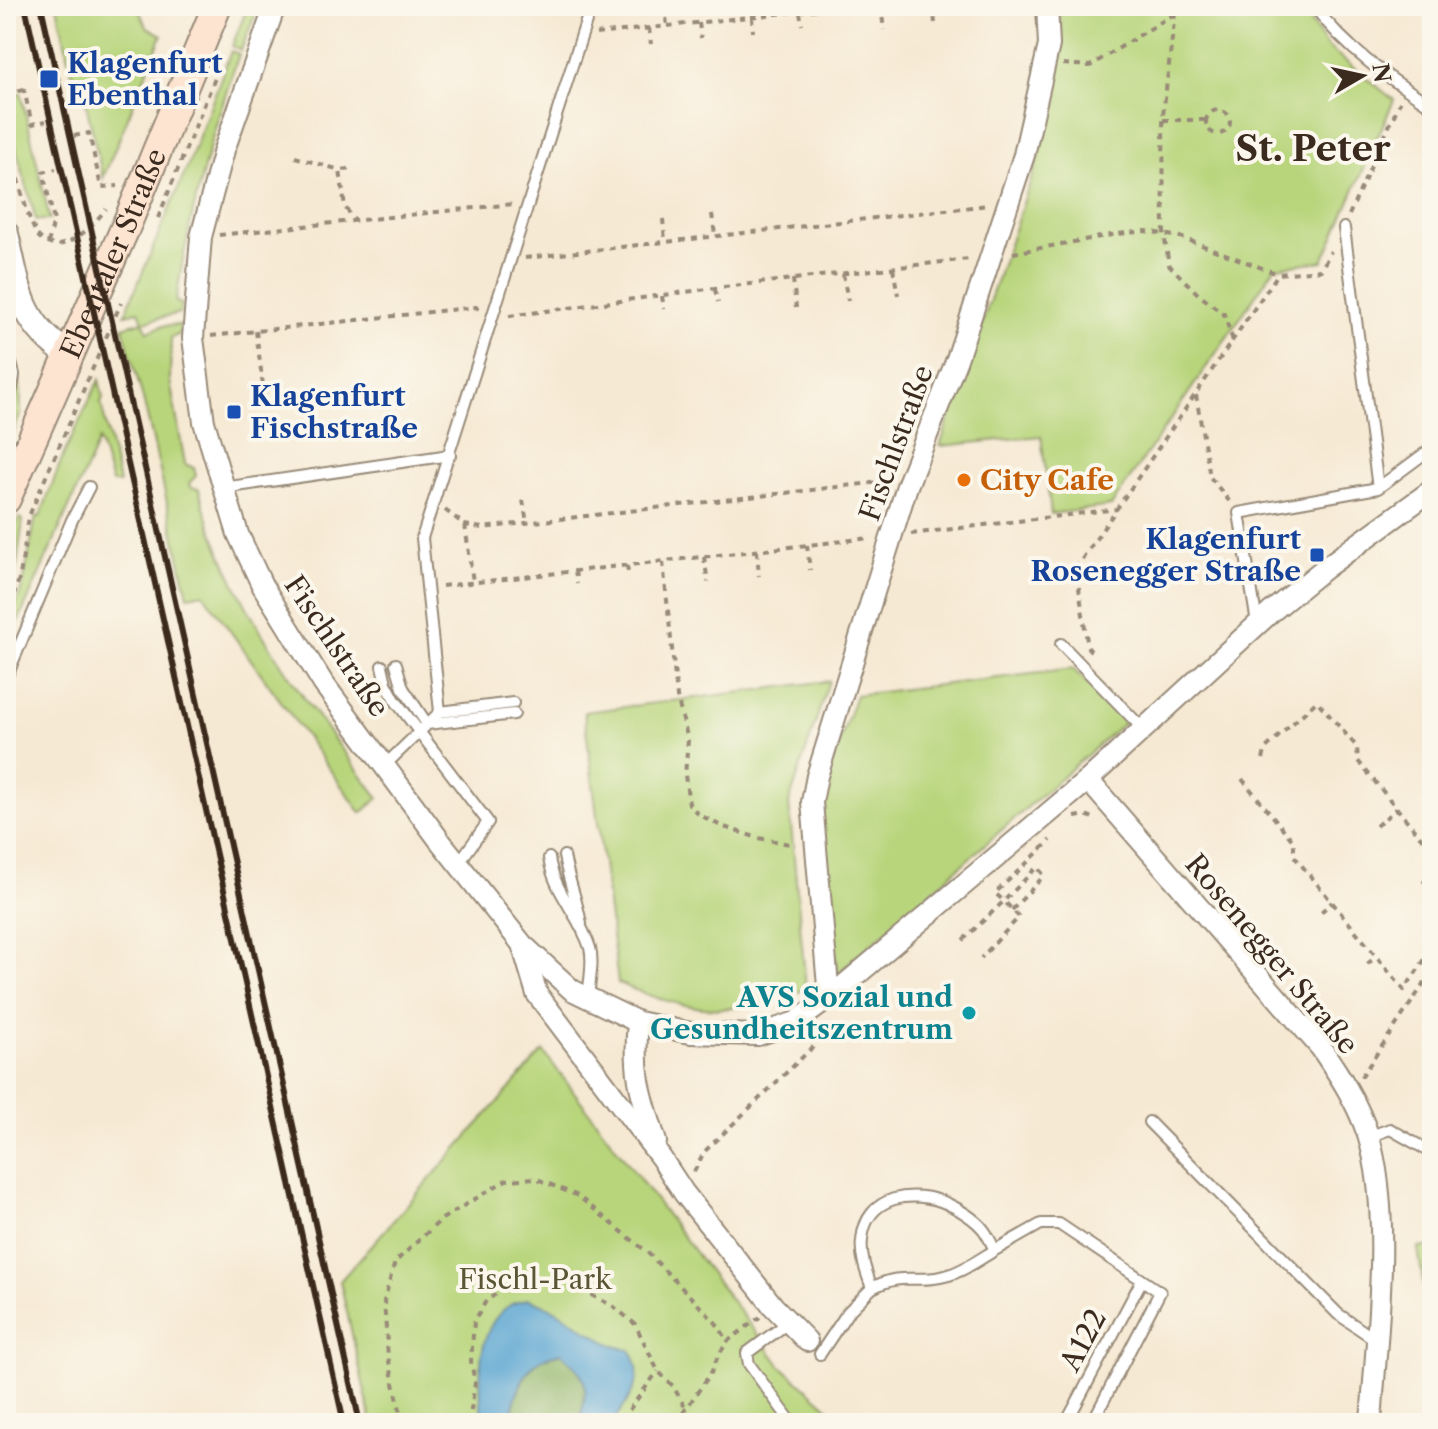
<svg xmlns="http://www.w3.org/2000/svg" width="1438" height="1429" viewBox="0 0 1438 1429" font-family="'Libre Caslon Text',serif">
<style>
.green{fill:#b8d57b;stroke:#7a804c;stroke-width:2}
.forest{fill:#92b66b;stroke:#667044;stroke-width:2}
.water{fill:#5aa5d2;stroke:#4a6878;stroke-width:2}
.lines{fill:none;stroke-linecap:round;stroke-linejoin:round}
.service-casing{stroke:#988a78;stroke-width:14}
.minor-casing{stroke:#988a78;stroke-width:24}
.tertiary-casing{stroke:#988a78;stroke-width:28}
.secondary-casing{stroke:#988a78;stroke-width:32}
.path{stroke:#988a78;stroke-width:4;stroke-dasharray:6 6;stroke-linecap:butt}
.service{stroke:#fff;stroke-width:10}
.minor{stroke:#fff;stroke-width:20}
.tertiary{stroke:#fff;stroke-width:24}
.secondary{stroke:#fde4d0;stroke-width:28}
.rail{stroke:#3b2a1e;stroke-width:6}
.transit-dot{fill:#1a4fb4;stroke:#fbf7ec;stroke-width:3}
.food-dot{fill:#e8710a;stroke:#fbf7ec;stroke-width:3}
.culture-dot{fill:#0f9aa8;stroke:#fbf7ec;stroke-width:3}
.labels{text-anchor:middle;stroke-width:8;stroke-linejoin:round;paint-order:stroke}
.transit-label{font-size:28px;font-weight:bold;fill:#164399;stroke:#fbf7ec;text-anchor:start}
.street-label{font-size:28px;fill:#3b2a1e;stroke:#fbf7ec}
.food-label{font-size:28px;font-weight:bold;fill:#c56008;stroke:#fbf7ec;text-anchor:start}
.culture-label{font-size:28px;font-weight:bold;fill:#0d838f;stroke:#fbf7ec;text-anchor:end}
.park-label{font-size:28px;fill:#5a5535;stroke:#fbf7ec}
.district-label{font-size:36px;font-weight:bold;fill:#3b2a1e;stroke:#fbf7ec}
</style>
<rect width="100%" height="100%" fill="#fbf7ec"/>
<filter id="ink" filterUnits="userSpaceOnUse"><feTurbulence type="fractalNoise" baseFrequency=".0125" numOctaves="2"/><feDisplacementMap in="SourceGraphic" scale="16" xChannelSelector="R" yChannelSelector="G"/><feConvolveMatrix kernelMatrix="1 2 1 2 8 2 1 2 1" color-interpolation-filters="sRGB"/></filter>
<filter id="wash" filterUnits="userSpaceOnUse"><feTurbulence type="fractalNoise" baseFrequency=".006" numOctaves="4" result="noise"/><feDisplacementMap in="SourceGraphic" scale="32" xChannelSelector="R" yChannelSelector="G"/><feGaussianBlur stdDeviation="1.8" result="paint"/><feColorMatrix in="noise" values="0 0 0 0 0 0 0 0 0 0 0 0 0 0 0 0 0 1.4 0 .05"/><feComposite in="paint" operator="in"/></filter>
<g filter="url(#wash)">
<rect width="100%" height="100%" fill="#f6e9d3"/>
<!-- green -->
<path class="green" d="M 57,6 L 137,6 L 147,27 L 162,35 L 103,178 L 81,82 L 73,79 Z
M 248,6 L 259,6 L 241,50 L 232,46 Z
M 1059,6 L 1300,6 L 1328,47 L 1394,100 L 1323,261 L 1275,267 L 1111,506 L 1051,514 L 1041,436 L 940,446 L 1041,151 L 1062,43 Z
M 231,51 L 239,54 C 211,135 188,217 176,302 L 182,304 L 180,313 L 143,322 L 148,332 L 162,326 L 180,325 L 180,334 L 171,338 L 170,381 L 185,464 L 194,468 L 196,476 L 189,483 L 190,487 L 199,489 C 229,605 307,704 379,798 L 361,813 L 203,593 L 188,596 C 173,532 160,467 144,403 C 138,377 129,354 123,327 L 143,321 L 139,311 L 125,314 L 189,163 Z
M 21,93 L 50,220 L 36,220 L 6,112 L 6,96 Z
M 20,379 L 21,412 L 6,453 L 6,408 Z
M 99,380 L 103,397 L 101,403 L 119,483 L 112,483 L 99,440 L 14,631 L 6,631 L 23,585 L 36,516 L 40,517 L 63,456 Z
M 19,518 L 23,520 L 17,565 L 6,604 L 6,546 Z
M 1073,669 L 1126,721 L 837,974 L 819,801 L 856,695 Z
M 829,681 L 789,803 L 806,989 C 731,1018 691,1014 618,983 L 584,712 Z
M 543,1051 L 781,1366 L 846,1423 L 372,1423 L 340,1281 Z
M 1432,1246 L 1432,1346 L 1418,1248 Z"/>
<!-- forest -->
<path class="forest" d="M 562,1353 C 590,1379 588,1387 579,1423 L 512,1423 C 511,1403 523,1369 542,1359 C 548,1356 555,1355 562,1353 Z"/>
<!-- water -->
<path class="water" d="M 528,1299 C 570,1310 591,1342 630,1350 C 649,1378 628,1398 613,1423 L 579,1423 C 588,1387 591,1379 561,1353 C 555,1355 548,1356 542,1359 C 523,1369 511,1403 512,1423 L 482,1423 C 480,1386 473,1328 510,1305 C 515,1302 523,1301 528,1299 Z"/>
</g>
<g filter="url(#ink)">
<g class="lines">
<defs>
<path id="service" d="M 1314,6 C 1346,49 1387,77 1432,106
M 1344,228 L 1378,488
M 223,488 L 450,455
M 1257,623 L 1239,513 L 1378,488 L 1432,448
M 1061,644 L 1143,729
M 396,664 L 403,688 L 427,724 L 514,714
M 382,666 L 386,683 L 395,700 L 488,822 L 458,864
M 6,678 L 72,520 L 89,487
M 440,712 L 513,703
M 384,766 L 440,712 L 422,538 L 591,6
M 564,856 C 568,879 577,900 581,924
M 549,858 C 554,893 580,915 590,948 C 594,962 589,983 588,998
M 1149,1122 L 1338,1314 L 1376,1340
M 1368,1137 L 1390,1129 L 1429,1151 L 1432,1156
M 872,1288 C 904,1271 916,1284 945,1276 C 962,1272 980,1259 995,1250
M 789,1322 L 747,1353 L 749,1364 L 792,1423
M 820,1354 L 848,1312 L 872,1288 C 866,1272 860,1256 862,1240 C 866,1194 914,1189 948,1204 C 959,1209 975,1219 983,1229 C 988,1235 991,1243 995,1250 L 1041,1224 L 1059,1224 L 1160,1292 L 1092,1423
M 1066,1423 L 1142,1280"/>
<path id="minor" d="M 275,6 L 224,150 L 201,237 L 193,338 L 204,422 L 238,534 L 262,585 L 323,683 L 440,841 L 522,944 L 572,990 L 638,1022 L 691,1033 L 758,1035 L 796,1022 L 829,998 L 1088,780 L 1271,612 L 1325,568 L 1432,490
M 6,364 L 9,375 L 6,393
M 1088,780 L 1321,1048 C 1340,1076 1357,1102 1368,1135 C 1393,1214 1376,1339 1371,1423
M 522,944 L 537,994 L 661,1158 L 684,1193 L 773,1306 L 807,1341
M 829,998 L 812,802 L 817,776 L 907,486 L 957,359 L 1024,155 L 1049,45 L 1047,6
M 638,1022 C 633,1074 641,1094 656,1142"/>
<path id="tertiary" d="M 6,234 C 19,288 19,322 69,355"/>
<g id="secondary">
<path id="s1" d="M 6,499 L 126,226 L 217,6"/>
</g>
</defs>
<!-- service casing -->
<use href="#service" class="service-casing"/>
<!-- minor casing -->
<use href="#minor" class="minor-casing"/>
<!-- tertiary casing -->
<use href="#tertiary" class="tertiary-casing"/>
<!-- secondary casing -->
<use href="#secondary" class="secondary-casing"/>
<!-- path -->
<path class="path" d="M 665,6 L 667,26
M 881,6 L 884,30
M 933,6 L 935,23
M 985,6 L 986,17
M 800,12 L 802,25
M 1175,13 L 1163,115 L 1164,234 L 1169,265 L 1198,294 L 1224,314 L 1233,341
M 752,17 L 753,32
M 699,23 L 701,38
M 649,28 L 651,44
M 596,34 L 848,6
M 1063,64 L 1090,66 L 1187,6
M 6,72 L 13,85 L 24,90 L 32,124 L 46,121
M 6,94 L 24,90
M1206 122a12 12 0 1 1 24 0a12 12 0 1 1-24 0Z
M 1163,120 L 1206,120
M 6,132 C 11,151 28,228 40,238 C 63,259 92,226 106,209
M 74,136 L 89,133 L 101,187 L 118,186
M 295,157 L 340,170
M 349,169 L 340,170 L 345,207 L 355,221
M 712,214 L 715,235
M 1349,215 L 1400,102
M 158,218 L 215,78
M 663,219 L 665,241
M 219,235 L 513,204
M 48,243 L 54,221 L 43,172 L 56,169
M 1013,253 L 1117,234 L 1146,231 L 1180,237 L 1278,274 L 1321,270 L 1331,251
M 525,258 L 989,205
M 893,268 L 898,295
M 843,274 L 848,301
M 793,279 L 796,308
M 715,289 L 718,302
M 662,296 L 664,309
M 509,316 L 715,288 L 969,259
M 256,331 L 264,394 L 272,392
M 211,336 L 476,307 L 479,309
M 1196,395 L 1210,477 L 1230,502
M 523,500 L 527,523
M 445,510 L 465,525 L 482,528 L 889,481
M 465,525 L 473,582
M 911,534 L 1117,509
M 807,545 L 810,570
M 757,551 L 759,576
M 704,557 L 708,582
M 663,562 L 677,697 L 688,740 L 685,775 L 689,804 L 698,814 L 721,826 L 758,838 L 795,845
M 627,566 L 629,578
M 575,571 L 577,584
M 1053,572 L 1076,568
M 442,586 L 870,538
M 6,619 L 20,576 L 29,516 L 121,303
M 1091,651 L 1088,648 L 1076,568 L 1278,274
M 1263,759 L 1266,748 L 1317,701 L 1357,747 L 1358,761 L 1432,851
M 1242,779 L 1294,842 L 1294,856 L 1404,990 L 1432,949
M 1075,817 L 1086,815 L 1093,818
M 1376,826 L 1397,808
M 1423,883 L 1432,875
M 1012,910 L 1041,879 L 1043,874 L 1037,867 L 1004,901 L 995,893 L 1051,840
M 1321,912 L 1332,902
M 963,940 L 1004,901 L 1019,917 L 981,958
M 1367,964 L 1376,957
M 1361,1077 L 1432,972
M 694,1172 L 704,1152 L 816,1044 L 821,1028
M 629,1410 L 658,1371
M 403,1423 L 388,1357 L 384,1301 L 395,1262 L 442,1219 L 506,1180 L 535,1178 L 578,1196 L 647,1252 L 716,1323 L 728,1341
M 469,1423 L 475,1383 L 471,1361 L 474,1322 L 486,1301 L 509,1285 L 529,1281 L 561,1280 L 613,1306 L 635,1324 L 658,1371 L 673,1386 L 686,1409
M 676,1423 L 711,1373 L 718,1356 L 728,1341 L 760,1317"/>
<!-- service -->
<use href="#service" class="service"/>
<!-- minor -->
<use href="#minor" class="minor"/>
<!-- tertiary -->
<use href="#tertiary" class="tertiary"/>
<!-- secondary -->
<use href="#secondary" class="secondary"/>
<!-- rail -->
<path class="rail" d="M 25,6 L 344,1423
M 41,6 L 360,1423"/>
</g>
</g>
<!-- markers -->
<g class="transit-dot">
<rect x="39" y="69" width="20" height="20" rx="4"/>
<rect x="226" y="404" width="16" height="16" rx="4"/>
<rect x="1309" y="547" width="16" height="16" rx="4"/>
</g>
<circle class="food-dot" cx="964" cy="480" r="8"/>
<circle class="culture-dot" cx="969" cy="1013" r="8"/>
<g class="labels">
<!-- transit labels -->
<g class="transit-label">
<text x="67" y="73">Klagenfurt<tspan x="67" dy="32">Ebenthal</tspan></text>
<text x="250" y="406">Klagenfurt<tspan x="250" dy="32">Fischstraße</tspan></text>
<text x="1301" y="549" text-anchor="end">Klagenfurt<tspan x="1301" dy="32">Rosenegger Straße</tspan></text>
</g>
<!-- street labels -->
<g class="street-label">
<text dy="10" stroke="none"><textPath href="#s1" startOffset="268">Ebentaler Straße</textPath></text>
<text transform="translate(896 443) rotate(-70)" y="10">Fischlstraße</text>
<text transform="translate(337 646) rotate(56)" y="10">Fischlstraße</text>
<text transform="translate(1272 954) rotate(50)" y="10">Rosenegger Straße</text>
<text transform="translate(1083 1340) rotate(-62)" y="10">A122</text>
</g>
<!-- food labels -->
<g class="food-label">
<text x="980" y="490">City Cafe</text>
</g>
<!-- culture labels -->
<g class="culture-label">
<text x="953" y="1007">AVS Sozial und<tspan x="953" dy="32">Gesundheitszentrum</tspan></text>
</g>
<!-- park labels -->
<g class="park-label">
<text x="535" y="1289">Fischl-Park</text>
</g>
<!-- district labels -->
<g class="district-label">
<text x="1313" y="161">St. Peter</text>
</g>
</g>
<!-- margin -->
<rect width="1438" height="1429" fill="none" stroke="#fbf7ec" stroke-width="32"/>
<!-- north arrow -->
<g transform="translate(1362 76) rotate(81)" stroke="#fbf7ec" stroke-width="6" paint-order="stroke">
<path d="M0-6L14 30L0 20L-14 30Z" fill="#3b2a1e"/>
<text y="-12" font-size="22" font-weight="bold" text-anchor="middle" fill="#3b2a1e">N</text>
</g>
</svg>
